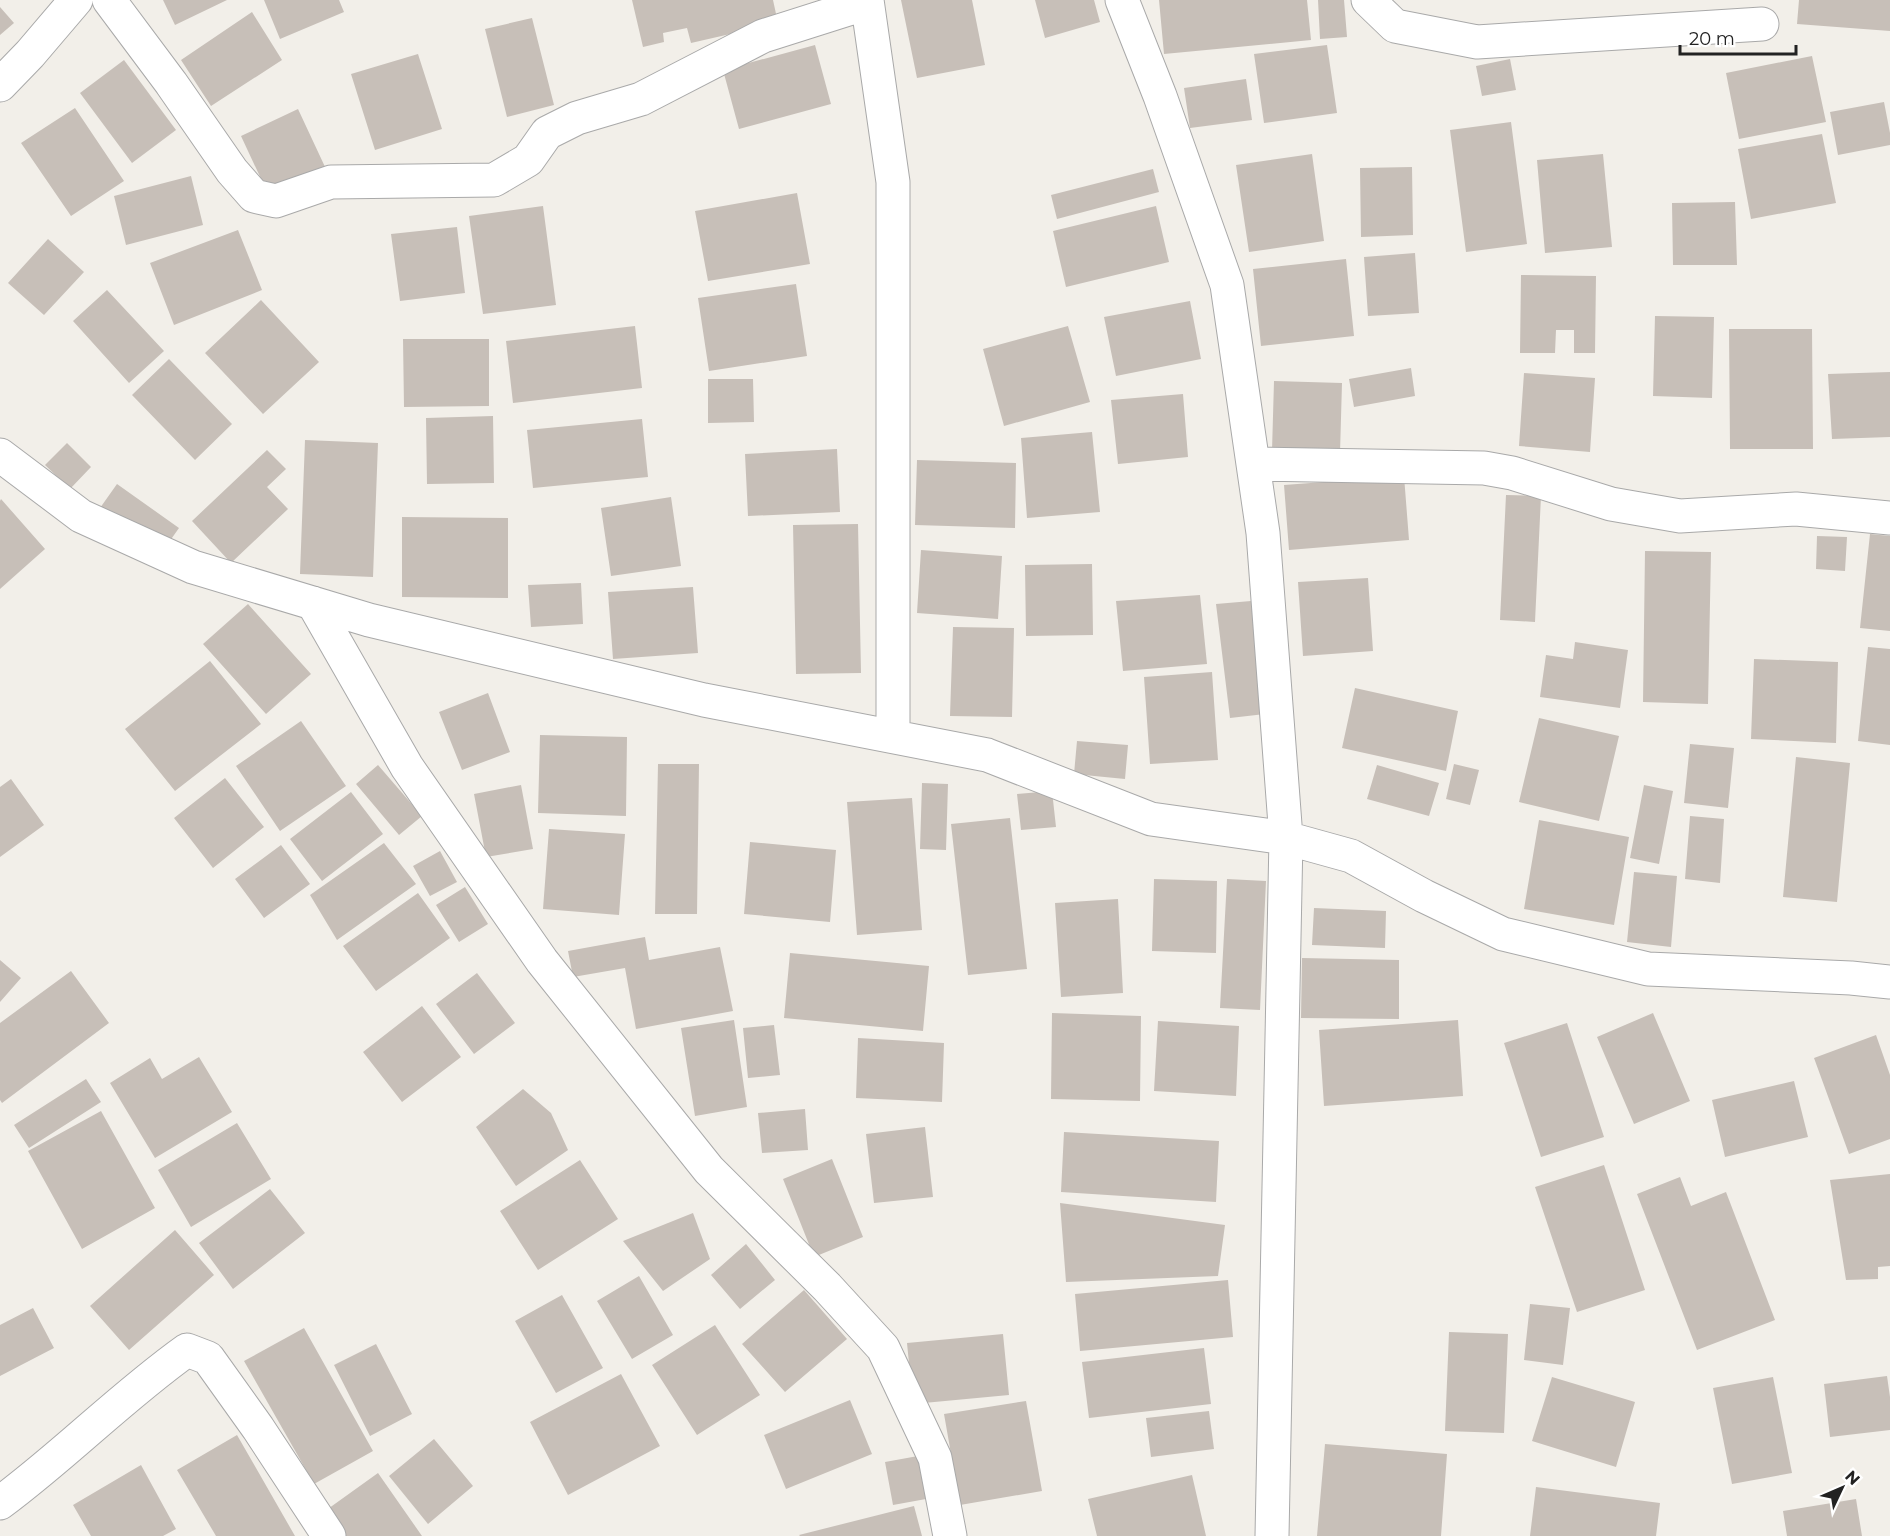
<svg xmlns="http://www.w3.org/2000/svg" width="1890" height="1536" viewBox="0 0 1890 1536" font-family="Montserrat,sans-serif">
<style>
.building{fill:#c7bfb8}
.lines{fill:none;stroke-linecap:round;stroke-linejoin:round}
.street-casing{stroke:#a9a9a9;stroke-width:35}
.street{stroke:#fff;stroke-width:33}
</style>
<rect width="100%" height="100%" fill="#f2efe9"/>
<!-- building -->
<path class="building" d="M 163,0 L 227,0 L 175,25 Z
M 264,0 L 339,0 L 344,12 L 280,39 Z
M 632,0 L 773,0 L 778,23 L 691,43 L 687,28 L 663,33 L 664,42 L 643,47 Z
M 901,0 L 972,0 L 985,65 L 917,78 Z
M 1035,0 L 1094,0 L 1100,22 L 1045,38 Z
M 1159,0 L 1307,0 L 1311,40 L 1164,54 Z
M 1318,0 L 1344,0 L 1347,37 L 1320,39 Z
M 1799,0 L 1890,0 L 1890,31 L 1797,24 Z
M 0,7 L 14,23 L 0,35 Z
M 252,12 L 282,60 L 211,106 L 181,60 Z
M 532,18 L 554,105 L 507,117 L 485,29 Z
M 815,45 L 831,104 L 739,129 L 723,70 Z
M 1327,45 L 1337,113 L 1264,123 L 1254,54 Z
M 418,54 L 442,129 L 375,150 L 351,74 Z
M 1812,56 L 1826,122 L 1739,139 L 1726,73 Z
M 1510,59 L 1516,90 L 1482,96 L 1476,66 Z
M 124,60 L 176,130 L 132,163 L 80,93 Z
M 1246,79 L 1252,120 L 1190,128 L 1184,88 Z
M 1884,102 L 1890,133 L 1890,145 L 1838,155 L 1830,112 Z
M 75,108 L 124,181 L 71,216 L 21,143 Z
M 298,109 L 326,169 L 269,196 L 241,136 Z
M 1511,122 L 1527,244 L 1466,252 L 1450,130 Z
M 1822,134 L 1836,203 L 1751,219 L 1738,149 Z
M 1312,154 L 1324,241 L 1249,252 L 1236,165 Z
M 1603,154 L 1612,247 L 1545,253 L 1537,160 Z
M 1412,167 L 1413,235 L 1361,237 L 1360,168 Z
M 1153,169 L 1159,192 L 1057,219 L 1051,195 Z
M 191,176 L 203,225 L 126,245 L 114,196 Z
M 797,193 L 810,264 L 708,281 L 695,211 Z
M 1735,202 L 1737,265 L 1673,265 L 1672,203 Z
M 543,206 L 556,305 L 483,314 L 469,216 Z
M 1156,206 L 1169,262 L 1066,287 L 1053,231 Z
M 457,227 L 465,293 L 400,301 L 391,234 Z
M 238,230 L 262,290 L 174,325 L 150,263 Z
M 48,239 L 84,272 L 44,315 L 8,283 Z
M 1415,253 L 1419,313 L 1368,316 L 1364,257 Z
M 1346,259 L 1354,336 L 1261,346 L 1253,269 Z
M 1521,275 L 1596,276 L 1595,353 L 1574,353 L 1574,330 L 1556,330 L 1555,353 L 1520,353 Z
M 796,284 L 807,356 L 709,371 L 698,298 Z
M 107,290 L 164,351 L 129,383 L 73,321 Z
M 261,300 L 319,362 L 263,414 L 205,353 Z
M 1190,301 L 1201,359 L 1116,376 L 1104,317 Z
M 1655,316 L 1714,317 L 1712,398 L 1653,396 Z
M 635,326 L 642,388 L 513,403 L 506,341 Z
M 1068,326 L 1090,402 L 1004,426 L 983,349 Z
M 1729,329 L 1812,329 L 1813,449 L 1730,449 Z
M 403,339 L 489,339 L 489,406 L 404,407 Z
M 169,359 L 232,424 L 195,460 L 132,395 Z
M 1411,368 L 1415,396 L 1354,407 L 1349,379 Z
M 1890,372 L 1890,437 L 1832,439 L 1828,374 Z
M 1524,373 L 1595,378 L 1590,452 L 1519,446 Z
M 708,379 L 753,379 L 754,422 L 708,423 Z
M 1274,381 L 1342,383 L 1340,453 L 1272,451 Z
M 1183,394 L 1188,457 L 1118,464 L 1111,400 Z
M 493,416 L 494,483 L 427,484 L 426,418 Z
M 642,419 L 648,477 L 533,488 L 527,430 Z
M 1092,432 L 1100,512 L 1027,518 L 1021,438 Z
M 305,440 L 378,443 L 373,577 L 300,574 Z
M 67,443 L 91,467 L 70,489 L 45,465 Z
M 837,449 L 840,512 L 748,516 L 745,454 Z
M 267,450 L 286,469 L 267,487 L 288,509 L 231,563 L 192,521 Z
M 917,460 L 1016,463 L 1015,528 L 915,525 Z
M 1404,476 L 1409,540 L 1289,550 L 1284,485 Z
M 117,484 L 179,528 L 162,552 L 100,508 Z
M 1506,495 L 1541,496 L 1535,622 L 1500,620 Z
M 671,497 L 681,566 L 611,576 L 601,508 Z
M 1,499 L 45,549 L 0,589 L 0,501 Z
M 402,517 L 508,518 L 508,598 L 402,597 Z
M 858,524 L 861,673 L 796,674 L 793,525 Z
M 1870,534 L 1890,536 L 1890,631 L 1860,628 Z
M 1817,536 L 1847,537 L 1845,571 L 1816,569 Z
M 921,550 L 1002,556 L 998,619 L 917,613 Z
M 1645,551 L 1711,552 L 1708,704 L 1643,702 Z
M 1092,564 L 1093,635 L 1026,636 L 1025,565 Z
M 1368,578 L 1373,651 L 1303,656 L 1298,582 Z
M 581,583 L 583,624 L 531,627 L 528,585 Z
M 693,587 L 698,653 L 613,659 L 608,592 Z
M 1200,595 L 1207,664 L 1123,671 L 1116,601 Z
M 1251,601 L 1265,714 L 1230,718 L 1216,604 Z
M 248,604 L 311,674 L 266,714 L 203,644 Z
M 953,627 L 1014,628 L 1012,717 L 950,716 Z
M 1575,642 L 1628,650 L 1620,708 L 1540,697 L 1546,655 L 1573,659 Z
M 1868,647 L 1890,649 L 1890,745 L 1858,741 Z
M 1754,659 L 1838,662 L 1836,743 L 1751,739 Z
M 210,661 L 261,724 L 175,791 L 125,729 Z
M 1212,672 L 1218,760 L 1150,764 L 1144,677 Z
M 1355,688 L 1458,711 L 1446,771 L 1342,748 Z
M 488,693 L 510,752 L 462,770 L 439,712 Z
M 1539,718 L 1619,736 L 1599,821 L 1519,802 Z
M 301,721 L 346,786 L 280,831 L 236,766 Z
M 540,735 L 627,737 L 626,816 L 538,813 Z
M 1077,741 L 1128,745 L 1125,779 L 1074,774 Z
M 1690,744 L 1734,748 L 1728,808 L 1684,803 Z
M 1796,757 L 1850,763 L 1837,902 L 1783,897 Z
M 658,764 L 699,764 L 697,914 L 655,914 Z
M 1454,764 L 1479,770 L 1470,805 L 1446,799 Z
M 378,765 L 422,816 L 399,835 L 356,784 Z
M 1377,765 L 1439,783 L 1429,816 L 1367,799 Z
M 225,778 L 264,827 L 213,868 L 174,818 Z
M 11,779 L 44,825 L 0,857 L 0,787 Z
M 922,783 L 948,784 L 946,850 L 920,849 Z
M 521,785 L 533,849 L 486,857 L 474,794 Z
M 1644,785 L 1673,791 L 1659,864 L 1630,858 Z
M 1052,791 L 1056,827 L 1021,830 L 1017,794 Z
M 351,792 L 383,834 L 322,881 L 290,839 Z
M 912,798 L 922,930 L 857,935 L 847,802 Z
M 1690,816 L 1724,819 L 1720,883 L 1685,879 Z
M 1010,818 L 1027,969 L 968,975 L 951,824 Z
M 1539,820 L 1629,837 L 1614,925 L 1524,909 Z
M 549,829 L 625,834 L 619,915 L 543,909 Z
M 750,842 L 836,850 L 830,922 L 744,914 Z
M 384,843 L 416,884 L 337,940 L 310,895 Z
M 281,845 L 310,884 L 264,918 L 235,879 Z
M 440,851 L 457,882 L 430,896 L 413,866 Z
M 1634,872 L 1677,876 L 1671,947 L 1627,942 Z
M 1154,879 L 1217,881 L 1216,953 L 1152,951 Z
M 1227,879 L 1266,881 L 1260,1010 L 1220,1008 Z
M 465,887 L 488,924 L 459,942 L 436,905 Z
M 418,893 L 450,938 L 376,991 L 343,946 Z
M 1118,899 L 1123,993 L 1061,997 L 1055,903 Z
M 1314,908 L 1386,911 L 1385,948 L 1312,945 Z
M 645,937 L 649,960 L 720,947 L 733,1011 L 636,1029 L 625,968 L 573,977 L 568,951 Z
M 790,953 L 929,966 L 923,1031 L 784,1018 Z
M 1302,958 L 1399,960 L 1399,1019 L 1301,1018 Z
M 0,960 L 21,978 L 0,1002 Z
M 71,971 L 109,1023 L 2,1103 L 0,1100 L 0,1023 Z
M 477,973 L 515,1023 L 474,1054 L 436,1004 Z
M 422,1006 L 461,1057 L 402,1102 L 363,1052 Z
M 1052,1013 L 1141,1016 L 1140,1101 L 1051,1099 Z
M 1653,1013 L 1690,1101 L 1634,1124 L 1597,1037 Z
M 734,1020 L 747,1107 L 695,1116 L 681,1028 Z
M 1458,1020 L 1463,1096 L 1324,1106 L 1319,1030 Z
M 1158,1021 L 1239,1026 L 1236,1096 L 1154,1091 Z
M 1567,1023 L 1604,1137 L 1541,1157 L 1504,1043 Z
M 774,1025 L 780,1075 L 748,1078 L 743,1028 Z
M 1876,1035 L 1890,1075 L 1890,1139 L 1849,1154 L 1814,1058 Z
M 858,1038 L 944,1043 L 942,1102 L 856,1098 Z
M 199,1057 L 232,1112 L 155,1158 L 110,1083 L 150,1058 L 162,1079 Z
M 86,1079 L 101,1102 L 29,1148 L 14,1125 Z
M 1794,1081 L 1808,1137 L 1725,1157 L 1712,1100 Z
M 523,1089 L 551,1113 L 568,1150 L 516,1186 L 476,1127 Z
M 805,1109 L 808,1150 L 762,1153 L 758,1113 Z
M 101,1111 L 155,1208 L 82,1249 L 28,1151 Z
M 237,1123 L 271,1179 L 191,1227 L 158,1170 Z
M 925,1127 L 933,1197 L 874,1203 L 866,1134 Z
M 1064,1132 L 1219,1141 L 1216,1202 L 1061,1192 Z
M 832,1159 L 863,1237 L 814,1257 L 783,1179 Z
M 580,1160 L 618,1219 L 538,1270 L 500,1211 Z
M 1604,1165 L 1645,1290 L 1577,1312 L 1535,1187 Z
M 1890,1174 L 1890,1266 L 1878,1267 L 1878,1279 L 1846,1280 L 1830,1180 Z
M 1680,1177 L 1691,1206 L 1726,1192 L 1775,1320 L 1697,1350 L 1637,1194 Z
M 270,1189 L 305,1233 L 233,1289 L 199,1243 Z
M 1060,1203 L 1225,1225 L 1218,1276 L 1066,1282 Z
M 693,1213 L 710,1259 L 663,1291 L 623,1241 Z
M 175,1230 L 214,1275 L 129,1350 L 90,1306 Z
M 746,1244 L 775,1280 L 740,1309 L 711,1275 Z
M 639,1276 L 673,1335 L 632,1359 L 597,1301 Z
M 1228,1280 L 1233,1337 L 1080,1351 L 1075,1294 Z
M 804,1290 L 847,1339 L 785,1392 L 742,1344 Z
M 562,1295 L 603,1368 L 556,1393 L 515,1321 Z
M 1530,1304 L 1570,1308 L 1563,1365 L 1524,1360 Z
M 33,1308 L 54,1348 L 0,1376 L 0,1325 Z
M 715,1325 L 760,1395 L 697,1435 L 652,1365 Z
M 304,1328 L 373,1451 L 314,1484 L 244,1361 Z
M 1449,1332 L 1508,1334 L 1504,1433 L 1445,1431 Z
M 1003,1334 L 1009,1395 L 913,1404 L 907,1343 Z
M 376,1344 L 412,1414 L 370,1436 L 334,1365 Z
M 1204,1348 L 1211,1404 L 1089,1418 L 1082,1362 Z
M 621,1374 L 660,1446 L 568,1495 L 530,1422 Z
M 1887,1376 L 1890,1397 L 1890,1430 L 1830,1437 L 1824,1384 Z
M 1552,1377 L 1635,1402 L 1616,1467 L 1532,1441 Z
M 1773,1377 L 1792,1473 L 1732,1484 L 1713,1388 Z
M 850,1400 L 872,1454 L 786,1489 L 764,1435 Z
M 1026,1401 L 1042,1491 L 960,1505 L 944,1414 Z
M 1209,1411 L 1214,1449 L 1151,1457 L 1146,1418 Z
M 237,1435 L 295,1536 L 216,1536 L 177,1470 Z
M 434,1439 L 473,1486 L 428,1524 L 389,1476 Z
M 1325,1444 L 1447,1454 L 1441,1536 L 1317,1536 Z
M 918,1456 L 926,1499 L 893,1505 L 885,1462 Z
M 141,1465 L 176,1529 L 163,1536 L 91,1536 L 73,1505 Z
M 378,1473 L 422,1536 L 342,1536 L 325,1511 Z
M 1192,1475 L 1206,1536 L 1097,1536 L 1088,1499 Z
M 1536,1487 L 1660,1503 L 1656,1536 L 1530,1536 Z
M 1856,1499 L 1862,1536 L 1787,1536 L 1783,1511 Z
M 914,1506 L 922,1536 L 800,1536 L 799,1535 Z"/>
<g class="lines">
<defs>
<path id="street" d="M 109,0 L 171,83 L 232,171 L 254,196 L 276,201 L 331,182 L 494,180 L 528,160 L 547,133 L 577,118 L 641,99 L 763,36 L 867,3
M 867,0 L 893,182 L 893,736
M 1122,0 L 1160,96 L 1227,285 L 1263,533 L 1286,838 L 1272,1536
M 1368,0 L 1395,26 L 1477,42 L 1762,24
M 0,85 L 30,54 L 76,0
M 0,455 L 81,516 L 193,567 L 369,620 L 704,700 L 987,755 L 1151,819 L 1286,838 L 1351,856 L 1424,896 L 1503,934 L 1648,969 L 1851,978 L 1890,982
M 1253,464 L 1484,468 L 1512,473 L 1611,504 L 1680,516 L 1796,509 L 1890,518
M 313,603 L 407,767 L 542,961 L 709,1170 L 827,1287 L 883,1348 L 935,1458 L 950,1536
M 0,1503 C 65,1455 121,1397 187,1350 L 208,1358 L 258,1428 L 329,1536"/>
</defs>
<!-- street casing -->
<use href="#street" class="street-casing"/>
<!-- street -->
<use href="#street" class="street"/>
</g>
<!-- north arrow -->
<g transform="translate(1842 1488) rotate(46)" stroke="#ffffff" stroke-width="4.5" paint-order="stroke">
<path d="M0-4.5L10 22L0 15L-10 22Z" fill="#222222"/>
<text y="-9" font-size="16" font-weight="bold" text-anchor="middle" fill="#222222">N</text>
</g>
<!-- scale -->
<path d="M1680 45v9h116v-9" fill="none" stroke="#222222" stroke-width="3"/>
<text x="1689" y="45" font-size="18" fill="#222222" stroke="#ffffff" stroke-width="4.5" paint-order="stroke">20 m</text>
</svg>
